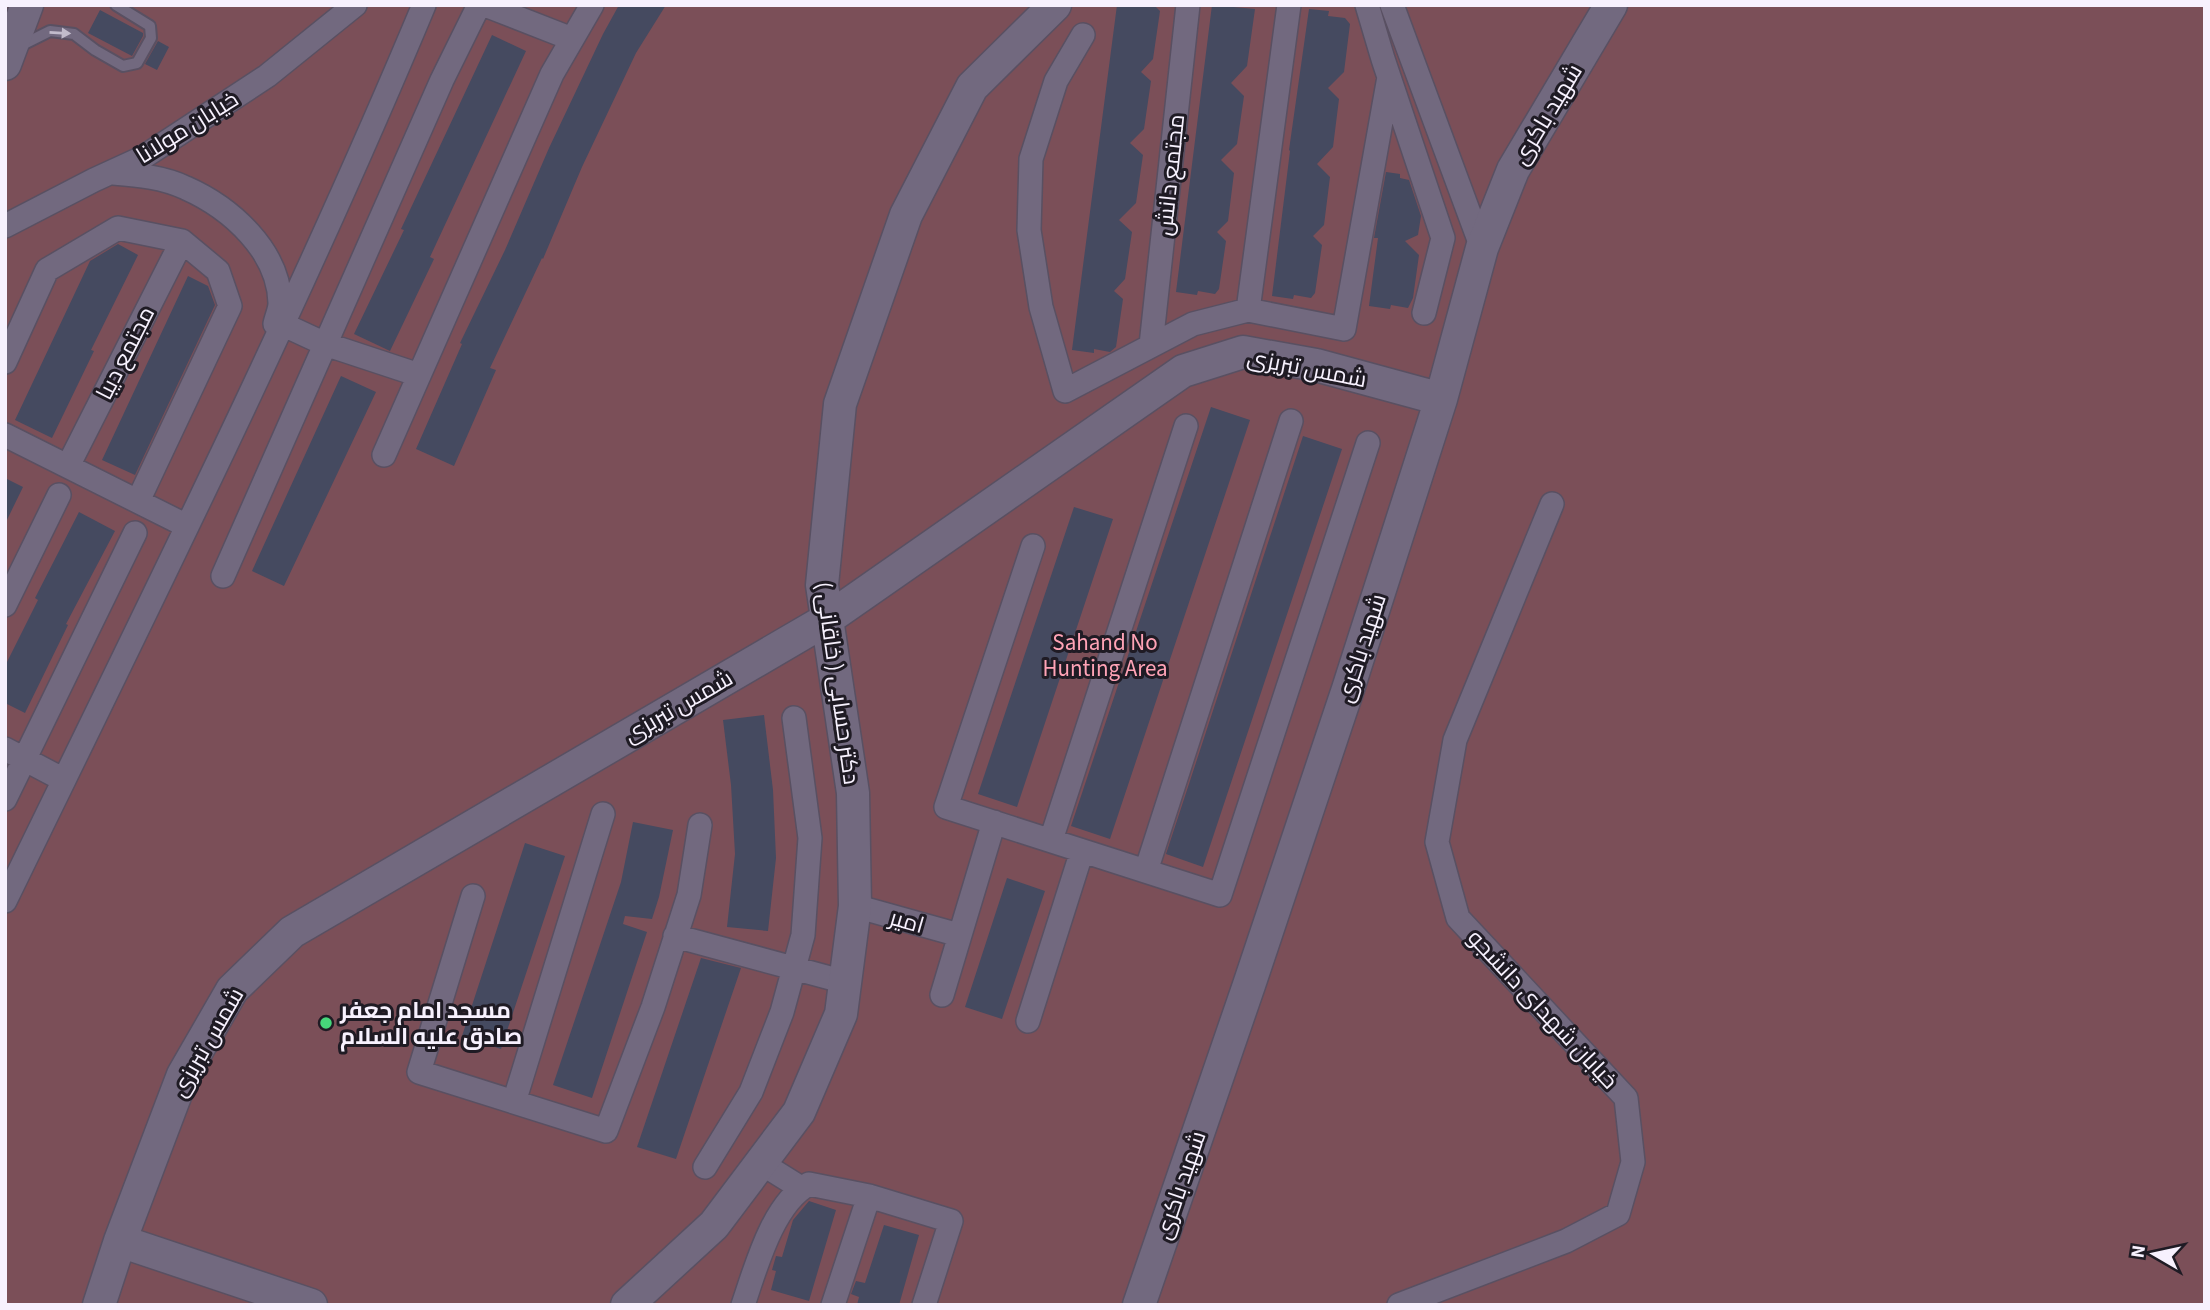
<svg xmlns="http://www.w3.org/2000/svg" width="2210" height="1310" viewBox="0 0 2210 1310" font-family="'Source Sans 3',Cairo,sans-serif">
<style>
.green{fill:#7b4f58}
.building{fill:#454a60}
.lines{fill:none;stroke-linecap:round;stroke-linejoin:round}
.lane-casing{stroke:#595062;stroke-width:14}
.street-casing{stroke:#595062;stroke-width:26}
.secondary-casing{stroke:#595062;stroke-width:35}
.lane{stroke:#72697f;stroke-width:10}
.street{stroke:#72697f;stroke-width:23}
.secondary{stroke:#72697f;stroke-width:32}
.oneway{fill:#c2bbcb}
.poi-dot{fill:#46d77a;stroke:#1f1b24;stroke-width:2.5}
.labels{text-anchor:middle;stroke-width:6;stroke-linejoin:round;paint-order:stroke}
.street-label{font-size:23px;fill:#f7f1fe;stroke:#1f1b24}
.park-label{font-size:23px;fill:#ffa3b6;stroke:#1f1b24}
.poi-label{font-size:23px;font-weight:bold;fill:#f7f1fe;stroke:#1f1b24;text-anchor:start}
</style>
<rect width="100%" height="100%" fill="#3a3145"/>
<!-- green -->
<path class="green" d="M 5,5 L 2205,5 L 2205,1305 L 5,1305 Z"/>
<!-- building -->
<path class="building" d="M 619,5 L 666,5 L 636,53 L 582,167 L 543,259 L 542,258 L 490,368 L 496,370 L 454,466 L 416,449 L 462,344 L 460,343 L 505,250 L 549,148 L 603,34 Z
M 1117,5 L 1155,6 L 1160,11 L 1153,59 L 1141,72 L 1151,81 L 1144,129 L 1130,143 L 1143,155 L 1136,203 L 1119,220 L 1132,232 L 1125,279 L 1114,291 L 1123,299 L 1116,347 L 1110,352 L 1094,349 L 1094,353 L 1072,350 Z
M 1212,5 L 1255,9 L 1247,66 L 1231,83 L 1244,96 L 1237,144 L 1221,160 L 1234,173 L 1228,221 L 1217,232 L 1226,241 L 1219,289 L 1215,294 L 1198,291 L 1197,295 L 1176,292 Z
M 1309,9 L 1329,11 L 1328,16 L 1345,18 L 1350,24 L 1344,72 L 1328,88 L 1339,99 L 1333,147 L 1317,164 L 1330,177 L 1324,225 L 1313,236 L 1322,245 L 1315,293 L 1311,298 L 1294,295 L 1293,299 L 1272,296 L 1290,151 L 1289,150 Z
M 100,10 L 143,33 L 143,36 L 132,56 L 88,33 Z
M 492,35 L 526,51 L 430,257 L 434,259 L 390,351 L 354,334 L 404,230 L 401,229 Z
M 158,41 L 169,47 L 157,70 L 145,64 Z
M 1386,172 L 1400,174 L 1400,178 L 1409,180 L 1421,216 L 1418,235 L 1405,241 L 1419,255 L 1413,298 L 1408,308 L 1391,305 L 1390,309 L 1369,306 L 1378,238 L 1374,238 Z
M 118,244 L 138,255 L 91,350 L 94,351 L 52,438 L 15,420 L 90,261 Z
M 188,276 L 208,286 L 215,305 L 135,475 L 102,460 Z
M 341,376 L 376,392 L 284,586 L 252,571 Z
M 1211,407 L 1250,420 L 1110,839 L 1071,826 Z
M 1303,436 L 1342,449 L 1203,867 L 1166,854 Z
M 5,478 L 23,487 L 5,524 Z
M 1074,507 L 1113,519 L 1017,807 L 978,794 Z
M 79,512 L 115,531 L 66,624 L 68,625 L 25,713 L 5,703 L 5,666 L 38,600 L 35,598 Z
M 764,715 L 773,790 L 776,858 L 768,931 L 727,927 L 735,854 L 731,785 L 723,720 Z
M 633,822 L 673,830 L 659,897 L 652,919 L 625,916 L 623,924 L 647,932 L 592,1098 L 553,1085 L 621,882 Z
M 525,843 L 565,856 L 501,1049 L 462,1036 Z
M 1007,878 L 1045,891 L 1002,1019 L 965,1007 Z
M 701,958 L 741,968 L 676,1159 L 637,1147 Z
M 809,1201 L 836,1210 L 809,1301 L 771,1290 L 776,1271 L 772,1270 L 776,1256 L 782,1257 L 793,1220 Z
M 884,1225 L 919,1235 L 899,1305 L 857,1305 L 859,1297 L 851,1294 L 856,1281 L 865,1283 Z"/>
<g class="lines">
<defs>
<path id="lane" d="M 20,49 L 24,44 L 50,31 L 74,34 L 95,50 L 123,66 L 137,63 L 151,38 L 150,26 L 116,5"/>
<path id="street" d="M 485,5 L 572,39
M 1367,5 L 1383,59 L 1443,238 L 1424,313
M 1392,5 L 1482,248
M 1083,35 L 1056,81 L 1031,159 L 1029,230 L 1041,307 L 1065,391 L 1193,324 L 1248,310 L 1344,329 L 1389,77
M 113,173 C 138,175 163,177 186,188 C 231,208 279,251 280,303 C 280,310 276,318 275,324
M 5,226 L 94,180 L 142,158 L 267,76 L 355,5
M 1248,310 L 1289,5
M 282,324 L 325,344 L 419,375
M 1151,345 L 1188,5
M 5,362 L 47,270 L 118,228 L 182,241 L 218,271 L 230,306 L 138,501
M 5,435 L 187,526
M 384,455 L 552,74 L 592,5
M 68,466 L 182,241
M 1033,546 L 946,807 L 1220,895 L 1368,443
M 223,576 L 442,80 L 479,5
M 5,605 L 59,495
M 5,749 L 64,780
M 5,799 L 135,533
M 1051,840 L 1186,426
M 1146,871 L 1291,421
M 473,896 L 419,1072 L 606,1131 L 653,1007 L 689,895 L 700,825
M 5,901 C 149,605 297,309 424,5
M 855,906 L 959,935
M 675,936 L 845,982
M 942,995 L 994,822
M 1028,1021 L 1082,851
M 514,1102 L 603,814
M 761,1163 L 801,1188
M 705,1167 L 751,1092 L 782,1012 L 803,935 L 810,838 L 794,718
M 743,1305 C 756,1267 773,1203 809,1184 L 869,1196 L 951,1221 L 924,1305
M 833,1305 L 869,1196
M 1399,1305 L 1566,1241 L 1618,1214 L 1633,1162 L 1626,1098 L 1458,918 L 1437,842 L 1455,740 L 1552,504"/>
<path id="secondary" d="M 5,64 L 27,5
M 120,1241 L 311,1305
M 99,1305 L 120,1241 L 183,1075 L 232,990 L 292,932 L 826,620 L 1183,371 L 1243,352 L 1316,365 L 1441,399
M 627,1305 L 714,1225 L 799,1112 L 841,1014 L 855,906 L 853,793 L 822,585 L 840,404 L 906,215 L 972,87 L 1055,5
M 1139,1305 L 1249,985 L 1348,689 L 1441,399 L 1482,248 L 1513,170 L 1611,5"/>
</defs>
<!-- lane casing -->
<use href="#lane" class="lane-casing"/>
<!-- street casing -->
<use href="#street" class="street-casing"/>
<!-- secondary casing -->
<use href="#secondary" class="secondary-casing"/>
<!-- lane -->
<use href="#lane" class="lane"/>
<!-- street -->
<use href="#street" class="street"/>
<!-- secondary -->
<use href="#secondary" class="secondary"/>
</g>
<!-- one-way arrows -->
<defs><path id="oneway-solid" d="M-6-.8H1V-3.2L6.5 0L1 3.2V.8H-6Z" transform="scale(1.75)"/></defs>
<use class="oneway" href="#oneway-solid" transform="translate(60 33) rotate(3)"/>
<!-- markers -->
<circle class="poi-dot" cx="326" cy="1023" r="7"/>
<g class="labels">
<!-- street labels -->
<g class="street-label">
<text transform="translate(1547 114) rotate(-59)" y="8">شهید باکری</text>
<text transform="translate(187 127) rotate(-32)" y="8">خیابان مولانا</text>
<text transform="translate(1170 175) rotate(-84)" y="8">مجتمع دانش</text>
<text transform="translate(125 353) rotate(-63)" y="8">مجتمع دیبا</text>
<text transform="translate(1307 368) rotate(11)" y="8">شمس تبریزی</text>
<text transform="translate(1361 648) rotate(-72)" y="8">شهید باکری</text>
<text transform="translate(838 683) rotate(82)" y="8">دکتر حسابی ( خاقانی )</text>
<text transform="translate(678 706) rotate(-30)" y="8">شمس تبریزی</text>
<text transform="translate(907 921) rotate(16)" y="8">امیر</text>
<text transform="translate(1543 1009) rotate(47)" y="8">خیابان شهدای دانشجو</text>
<text transform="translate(207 1042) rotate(-60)" y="8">شمس تبریزی</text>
<text transform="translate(1180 1185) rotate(-71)" y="8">شهید باکری</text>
</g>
<!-- park labels -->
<g class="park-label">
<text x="1105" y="650">Sahand No<tspan x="1105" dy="26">Hunting Area</tspan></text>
</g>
<!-- poi labels -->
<g class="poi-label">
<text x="340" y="1018">مسجد امام جعفر<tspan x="340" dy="26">صادق علیه السلام</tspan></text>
</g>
</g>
<!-- border -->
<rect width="2210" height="1310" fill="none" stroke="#f7f1fe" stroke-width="14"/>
<!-- north arrow -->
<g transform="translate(2154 1254) rotate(279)" stroke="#1f1b24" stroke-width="5" paint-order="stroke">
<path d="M0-5L12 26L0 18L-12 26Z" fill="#f7f1fe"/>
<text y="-10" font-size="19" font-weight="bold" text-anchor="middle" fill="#f7f1fe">N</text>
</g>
</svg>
